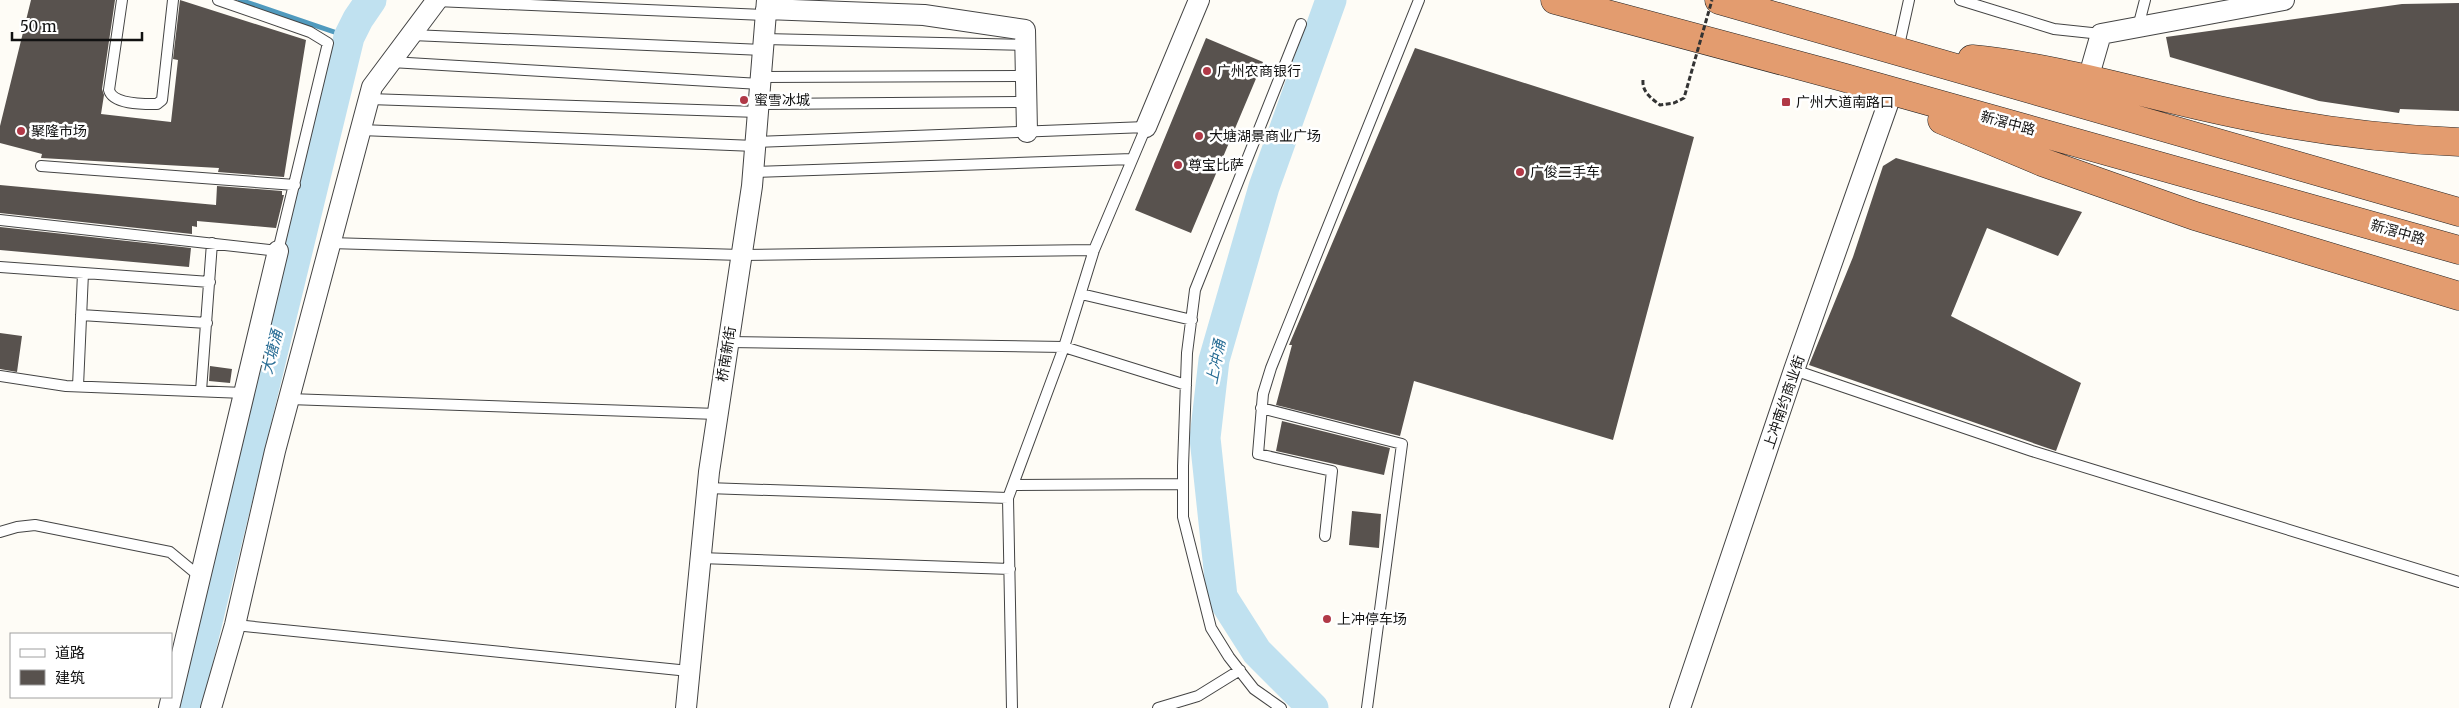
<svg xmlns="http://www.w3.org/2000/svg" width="2459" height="708" viewBox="0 0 2459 708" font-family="Merriweather,'Noto Sans SC',serif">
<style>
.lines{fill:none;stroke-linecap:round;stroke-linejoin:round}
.stream{stroke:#509abe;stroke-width:5}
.river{stroke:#c0e1f0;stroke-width:31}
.building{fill:#58524e}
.lane-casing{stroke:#444;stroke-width:12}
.street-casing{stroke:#444;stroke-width:22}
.highway-casing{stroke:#222;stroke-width:29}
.lane{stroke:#fff;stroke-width:10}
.street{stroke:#fff;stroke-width:20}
.highway{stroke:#e39c6f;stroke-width:28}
.path-bridge{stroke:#333;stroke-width:3;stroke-dasharray:5 2.5;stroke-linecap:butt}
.poi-dot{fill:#b13947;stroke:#fff;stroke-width:2}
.labels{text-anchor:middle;stroke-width:5;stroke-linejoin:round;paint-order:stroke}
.poi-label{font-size:14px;fill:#111;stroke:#fff;text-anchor:start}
.street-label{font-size:14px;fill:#111;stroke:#fff}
.water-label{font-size:15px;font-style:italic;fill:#286d95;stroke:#fff}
</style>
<rect width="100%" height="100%" fill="#fefcf6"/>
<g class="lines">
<!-- stream -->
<path class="stream" d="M 240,0 L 349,37"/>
<!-- river -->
<path class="river" d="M 186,708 L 349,37 L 358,19 L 371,0
M 1313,708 L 1257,652 L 1222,597 L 1205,438 L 1214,360 L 1264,187 L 1331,0"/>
</g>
<!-- building -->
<path class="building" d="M 31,0 L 115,0 L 102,89 L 104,95 L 101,114 L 171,122 L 178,60 L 173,59 L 180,0 L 306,40 L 284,177 L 218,172 L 219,168 L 41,158 L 42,154 L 0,143 L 0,126 Z
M 2459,3 L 2459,111 L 2400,109 L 2399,113 L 2319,101 L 2170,57 L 2166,37 L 2402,4 Z
M 1206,38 L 1263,62 L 1191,233 L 1135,210 Z
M 1415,48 L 1694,137 L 1613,440 L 1414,381 L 1400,436 L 1276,405 L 1292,345 L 1289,345 Z
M 1896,158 L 2082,212 L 2058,256 L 1987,228 L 1951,316 L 2081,383 L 2056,451 L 1809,365 L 1853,257 L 1883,166 Z
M 0,185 L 216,205 L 217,186 L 282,191 L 282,195 L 284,195 L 276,228 L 197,221 L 197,227 L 192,226 L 192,234 L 0,213 Z
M 0,227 L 191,248 L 189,267 L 0,250 Z
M 0,333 L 22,336 L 17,372 L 0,369 Z
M 210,366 L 232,369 L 230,383 L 209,381 Z
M 1282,421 L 1390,448 L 1384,475 L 1276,451 Z
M 1352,511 L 1381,514 L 1379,548 L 1349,545 Z"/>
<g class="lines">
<defs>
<path id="lane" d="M 122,0 L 109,90 C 113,105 145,104 157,104 L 162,100 L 173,0
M 1960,0 L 2054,29 L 2101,34
M 436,1 L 766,15
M 2138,27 L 2145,0
M 412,35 L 763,50
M 764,39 L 1027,45
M 1898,50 L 1909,0
M 391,62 L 760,84
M 761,77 L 1027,76
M 369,99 L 758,112
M 758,104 L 1027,102
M 361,130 L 755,146
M 755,142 L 1146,127 L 1094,250 L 1064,347 L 1008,498 L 1012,708
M 41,166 L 295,185
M 753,172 L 1132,159
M 0,220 L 278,251 L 328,43 L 310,32 L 218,0
M 330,243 L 741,255 L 1094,250
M 0,267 L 210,282
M 1081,294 L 1192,320
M 81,315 L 207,323
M 728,342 L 1064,347 L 1186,385
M 1794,370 L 2032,451 L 2459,582
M 0,376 L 66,386 L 244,393
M 78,386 L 83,273
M 201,391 L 212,243
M 289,399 L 717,414
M 1261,408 L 1402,444 L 1367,708
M 1013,485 L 1183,484
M 707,488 L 1008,498
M 0,532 L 17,527 L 35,525 L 170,552 L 199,576
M 1325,536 L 1332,471 L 1258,454 L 1263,394 L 1271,368 L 1419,0
M 700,558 L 1010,569
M 235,625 L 689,671
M 1158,708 L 1198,696 L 1240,670
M 1281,708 L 1254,689 L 1229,657 L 1211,628 L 1183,517 L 1183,466 L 1187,353 L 1195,290 L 1301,24"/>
<path id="street" d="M 766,9 L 924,15 L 1025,30 L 1027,132
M 2088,79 L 2101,34 L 2284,0
M 1146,127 L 1199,0
M 169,708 L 278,251
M 211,708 L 235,625 L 275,451 L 372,87 L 437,0
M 686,708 L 709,472 L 752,186 L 767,0
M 1680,708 L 1794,370 L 1890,98"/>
<path id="highway" d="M 1555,0 L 1842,77 L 2459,250
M 1719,0 L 2459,212
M 1972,59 C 2064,68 2151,97 2242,115 C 2313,130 2386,139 2459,142
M 1942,120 L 2042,162 L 2195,216 L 2459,296"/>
</defs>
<!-- lane casing -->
<use href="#lane" class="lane-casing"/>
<!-- street casing -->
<use href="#street" class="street-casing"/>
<!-- highway casing -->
<use href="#highway" class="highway-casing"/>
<!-- lane -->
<use href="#lane" class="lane"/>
<!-- street -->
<use href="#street" class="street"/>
<!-- highway -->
<use href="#highway" class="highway"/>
<!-- path-bridge -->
<path class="path-bridge" d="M 1643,80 C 1642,92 1651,98 1660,105 L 1674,103 L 1684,98 L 1712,0"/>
</g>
<!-- markers -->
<g class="poi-dot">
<circle cx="1207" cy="71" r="5"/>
<circle cx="744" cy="100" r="5"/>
<rect x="1781" y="97" width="10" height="10" rx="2.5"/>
<circle cx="21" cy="131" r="5"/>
<circle cx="1199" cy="136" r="5"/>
<circle cx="1178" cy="165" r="5"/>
<circle cx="1520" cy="172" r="5"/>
<circle cx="1327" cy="619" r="5"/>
</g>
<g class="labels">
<!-- poi labels -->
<g class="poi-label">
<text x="1217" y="76">广州农商银行</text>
<text x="754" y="105">蜜雪冰城</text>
<text x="1796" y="107">广州大道南路口</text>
<text x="31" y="136">聚隆市场</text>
<text x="1209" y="141">大塘湖景商业广场</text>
<text x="1188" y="170">尊宝比萨</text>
<text x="1530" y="177">广俊二手车</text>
<text x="1337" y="624">上冲停车场</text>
</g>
<!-- street labels -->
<g class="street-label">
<text transform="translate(2008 123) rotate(15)" y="5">新滘中路</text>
<text transform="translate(2398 232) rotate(16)" y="5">新滘中路</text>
<text transform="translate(726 354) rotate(-81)" y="5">桥南新街</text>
<text transform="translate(1784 402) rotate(-71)" y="5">上冲南约商业街</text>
</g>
<!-- water labels -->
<g class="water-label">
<text transform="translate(272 352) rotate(-76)" y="5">大塘涌</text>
<text transform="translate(1216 362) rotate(-79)" y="5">上冲涌</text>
</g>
</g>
<!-- legend -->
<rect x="10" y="633" width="162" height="65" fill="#ffffff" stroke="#a0a0a0"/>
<rect x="20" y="649" width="25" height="8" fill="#ffffff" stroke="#a0a0a0"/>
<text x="55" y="658" font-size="15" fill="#111111">道路</text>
<rect x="20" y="670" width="25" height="15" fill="#58524e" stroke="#a0a0a0"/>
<text x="55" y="683" font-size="15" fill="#111111">建筑</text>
<!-- scale -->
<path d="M12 32v8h130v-8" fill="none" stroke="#111111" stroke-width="2.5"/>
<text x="20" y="32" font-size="15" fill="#111111" stroke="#ffffff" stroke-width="4" paint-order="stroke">50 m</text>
</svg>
